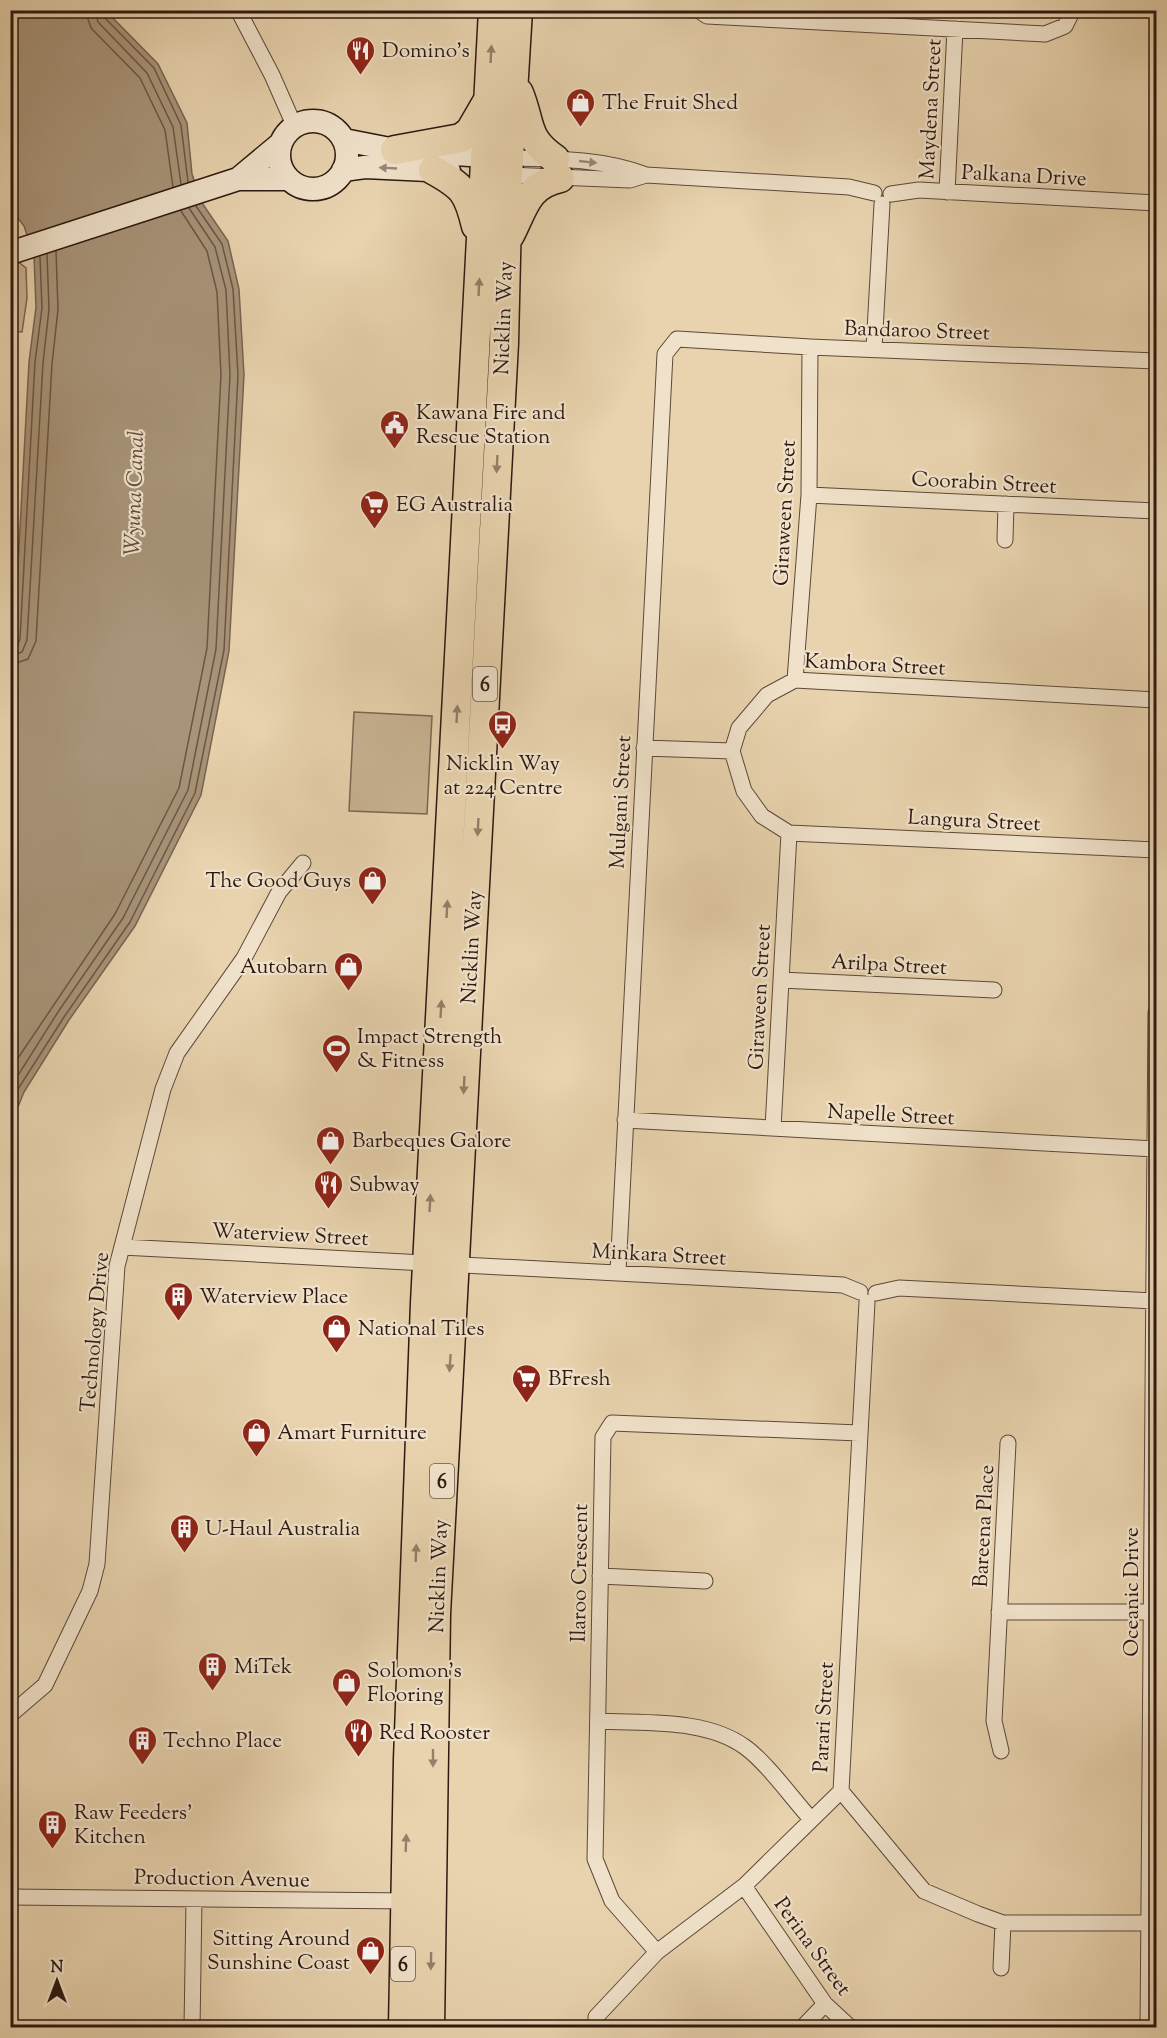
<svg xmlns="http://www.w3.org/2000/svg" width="1167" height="2038" viewBox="0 0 1167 2038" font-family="'Sorts Mill Goudy',serif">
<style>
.green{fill:#c8b393;stroke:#7a6652;stroke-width:1.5}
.water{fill:#a89479;stroke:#776350;stroke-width:1.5}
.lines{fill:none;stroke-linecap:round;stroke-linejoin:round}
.shore{stroke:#6a5646;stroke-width:1.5}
.street-casing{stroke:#5c4839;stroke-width:17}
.secondary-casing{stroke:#2d1912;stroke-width:25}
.highway-casing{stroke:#2d1912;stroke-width:31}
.street{stroke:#f0e2ca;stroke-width:15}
.secondary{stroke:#f0e2ca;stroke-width:22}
.highway{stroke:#e8d3ae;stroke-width:28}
.oneway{fill:#947f68}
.oneway2{fill:#988877}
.labels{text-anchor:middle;stroke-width:4.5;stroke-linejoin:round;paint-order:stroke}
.shield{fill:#f0e2ca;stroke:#685549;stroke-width:1.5}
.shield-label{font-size:20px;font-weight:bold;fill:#2d1912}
.poi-label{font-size:21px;fill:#2d1912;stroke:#f0e2ca;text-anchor:start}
.street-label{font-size:21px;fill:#2d1912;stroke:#f0e2ca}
.water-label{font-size:22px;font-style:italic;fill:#5e4a3b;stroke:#f0e2ca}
</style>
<rect width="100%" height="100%" fill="#e8d3ae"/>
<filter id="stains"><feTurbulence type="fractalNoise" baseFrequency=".00333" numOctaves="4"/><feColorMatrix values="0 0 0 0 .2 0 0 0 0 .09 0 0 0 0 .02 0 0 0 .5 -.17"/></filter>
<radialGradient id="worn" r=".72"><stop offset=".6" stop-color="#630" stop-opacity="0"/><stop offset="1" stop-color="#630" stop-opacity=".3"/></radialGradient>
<!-- green -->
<path class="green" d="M 17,261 L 26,268 L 27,298 L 22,332 L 11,331 L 11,264 Z
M 354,712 L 432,716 L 427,814 L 349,811 Z"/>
<!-- water -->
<path class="water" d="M 11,11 L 106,11 L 158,64 L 187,123 L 192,174 L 202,203 L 228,241 L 239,289 L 244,375 L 229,651 L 201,795 L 135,926 L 69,1020 L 24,1092 L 11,1124 L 10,658 L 14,639 L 29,362 L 36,307 L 34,256 L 24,226 L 11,209 Z"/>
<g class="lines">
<!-- shore -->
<path class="shore" d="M 85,10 L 91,28 L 140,78 L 165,130 L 173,187
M 95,10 L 98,22 L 147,73 L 173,127 L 181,184
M 102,10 L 104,17 L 154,68 L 181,125 L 188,182
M 10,649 L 17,647 L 20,639 L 35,362 L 42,308 L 40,257
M 10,656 L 22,652 L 27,640 L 43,363 L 49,309 L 47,254
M 10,665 L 28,659 L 36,641 L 52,364 L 58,309 L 56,251
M 10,1070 L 115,914 L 179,788 L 207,648 L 221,375 L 217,292 L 207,251 L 181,211
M 10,1088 L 58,1012 L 123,918 L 188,790 L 216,649 L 230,375 L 226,290 L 215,247 L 189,208
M 10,1108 L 18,1089 L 64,1017 L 130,922 L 195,793 L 224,650 L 238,375 L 233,289 L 222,244 L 196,206"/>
<defs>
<path id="street" d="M 238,10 L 272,75 L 294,125
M 698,10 L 707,16 L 1045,34 L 1065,26 L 1073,10
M 509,158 C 554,159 603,158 646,175 L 849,187 L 874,193
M 508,175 L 630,180 L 646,175
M 947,192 L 955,29
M 891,194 L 919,190 L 1156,203
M 874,349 L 882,204
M 809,495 L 1156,511
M 1005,540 L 1006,504
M 795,680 L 809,495 L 810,347
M 1156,700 L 795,680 L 767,695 L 739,728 L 732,751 L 744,791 L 762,816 L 789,833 L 1156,850
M 644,748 L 732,751
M 781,980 L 994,990
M 625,1120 L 1155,1149
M 773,1128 L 789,833
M 122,1247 L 843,1285 L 860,1292
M 618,1272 L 665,354 L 677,339 L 810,347 L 1156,361
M 876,1293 L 899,1288 L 1154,1301
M 600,1576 L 705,1581
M 999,1612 L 1152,1612
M 10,1715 L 45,1685 L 90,1591 L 97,1564 L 117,1266 L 163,1089 L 177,1053 L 244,958 L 279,892 L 303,863
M 598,1721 C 645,1724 705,1718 745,1747 C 766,1762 792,1798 810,1818
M 1001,1751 L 994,1721 L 1008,1443
M 841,1791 L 924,1891 L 978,1914 L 1003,1923 L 1149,1923
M 744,1886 L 825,2004 L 851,2028
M 10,1897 L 412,1901
M 657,1952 L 612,1901 L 595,1859 L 603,1437 L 612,1423 L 859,1433
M 1001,1968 L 1003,1923
M 192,2028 L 194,1899
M 596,2028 L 596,2017 L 657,1952 L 744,1886 L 841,1791 L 867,1302
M 802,2028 L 825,2004
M 1148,2028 L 1156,1013"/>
<path id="secondary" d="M279 155a34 34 0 1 1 68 0a34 34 0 1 1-68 0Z
M 344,140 L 395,150 L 500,157
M 343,170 L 365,167 L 449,171
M 238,179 L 280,144
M 10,253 L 238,179 L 289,179"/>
<path id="highway" d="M 519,93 C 532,125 524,137 555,159
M 395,150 L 461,138 L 470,131 L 488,100
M 433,170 C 464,187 468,193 476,226
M 510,235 C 524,208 527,185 560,178
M 403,2028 L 408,1760 L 425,1303 L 493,10
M 430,2028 L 436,1614 L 504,343 L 508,175 L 518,10"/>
</defs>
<!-- street casing -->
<use href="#street" class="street-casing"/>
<!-- secondary casing -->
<use href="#secondary" class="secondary-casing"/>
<!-- highway casing -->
<use href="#highway" class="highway-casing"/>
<!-- street -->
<use href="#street" class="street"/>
<!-- secondary -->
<use href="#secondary" class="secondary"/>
<!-- highway -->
<use href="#highway" class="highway"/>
</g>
<!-- one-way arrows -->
<defs><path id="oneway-solid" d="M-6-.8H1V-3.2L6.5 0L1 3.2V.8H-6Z" transform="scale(1.5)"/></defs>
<g class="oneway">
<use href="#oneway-solid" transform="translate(491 54) rotate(-87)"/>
<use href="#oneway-solid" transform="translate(479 287) rotate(-87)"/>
<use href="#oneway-solid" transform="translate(497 464) rotate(93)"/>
<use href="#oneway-solid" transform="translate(457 714) rotate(-87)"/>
<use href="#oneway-solid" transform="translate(478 827) rotate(93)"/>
<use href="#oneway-solid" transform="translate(447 909) rotate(-87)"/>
<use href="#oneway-solid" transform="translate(441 1009) rotate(-87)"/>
<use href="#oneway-solid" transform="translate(464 1085) rotate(93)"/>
<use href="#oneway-solid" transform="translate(430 1203) rotate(-87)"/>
<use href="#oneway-solid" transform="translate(450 1363) rotate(94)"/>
<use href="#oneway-solid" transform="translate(416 1553) rotate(-88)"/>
<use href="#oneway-solid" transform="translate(433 1758) rotate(90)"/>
<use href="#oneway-solid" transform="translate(406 1843) rotate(-88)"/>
<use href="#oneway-solid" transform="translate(431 1961) rotate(91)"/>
</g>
<g class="oneway2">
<use href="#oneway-solid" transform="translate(588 162) rotate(6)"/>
<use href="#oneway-solid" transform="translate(388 168) rotate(-177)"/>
</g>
<!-- icons -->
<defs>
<symbol id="restaurant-pin" viewBox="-11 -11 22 30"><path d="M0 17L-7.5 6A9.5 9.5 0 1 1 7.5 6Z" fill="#8f2418" stroke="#f0e2ca"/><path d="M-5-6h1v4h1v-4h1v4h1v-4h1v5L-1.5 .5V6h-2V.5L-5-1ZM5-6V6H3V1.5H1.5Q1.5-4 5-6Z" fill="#fff"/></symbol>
<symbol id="shop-pin" viewBox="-11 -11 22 30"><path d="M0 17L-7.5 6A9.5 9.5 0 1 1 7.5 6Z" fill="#8f2418" stroke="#f0e2ca"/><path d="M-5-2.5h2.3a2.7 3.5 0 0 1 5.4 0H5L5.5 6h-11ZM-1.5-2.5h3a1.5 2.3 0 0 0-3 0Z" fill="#fff"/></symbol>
<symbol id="civic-pin" viewBox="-11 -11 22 30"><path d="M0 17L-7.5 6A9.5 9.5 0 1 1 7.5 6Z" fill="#8f2418" stroke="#f0e2ca"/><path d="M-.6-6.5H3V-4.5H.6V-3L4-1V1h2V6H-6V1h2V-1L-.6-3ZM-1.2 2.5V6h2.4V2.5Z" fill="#fff"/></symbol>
<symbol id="supermarket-pin" viewBox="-11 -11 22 30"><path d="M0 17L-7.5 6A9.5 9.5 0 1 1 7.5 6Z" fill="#8f2418" stroke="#f0e2ca"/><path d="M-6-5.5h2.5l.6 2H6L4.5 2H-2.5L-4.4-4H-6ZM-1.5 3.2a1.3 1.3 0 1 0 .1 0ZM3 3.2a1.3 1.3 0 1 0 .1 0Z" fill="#fff"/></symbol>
<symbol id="bus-pin" viewBox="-11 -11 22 30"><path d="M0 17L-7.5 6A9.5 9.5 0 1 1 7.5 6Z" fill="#8f2418" stroke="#f0e2ca"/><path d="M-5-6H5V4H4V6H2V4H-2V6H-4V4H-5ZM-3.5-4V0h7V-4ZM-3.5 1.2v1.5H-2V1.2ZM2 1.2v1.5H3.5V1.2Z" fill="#fff"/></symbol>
<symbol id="stadium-pin" viewBox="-11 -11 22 30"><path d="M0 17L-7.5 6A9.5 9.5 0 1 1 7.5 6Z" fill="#8f2418" stroke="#f0e2ca"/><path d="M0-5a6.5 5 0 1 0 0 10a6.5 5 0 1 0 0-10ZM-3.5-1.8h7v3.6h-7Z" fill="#fff"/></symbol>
<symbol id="building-pin" viewBox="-11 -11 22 30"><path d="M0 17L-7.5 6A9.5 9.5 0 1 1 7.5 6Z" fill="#8f2418" stroke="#f0e2ca"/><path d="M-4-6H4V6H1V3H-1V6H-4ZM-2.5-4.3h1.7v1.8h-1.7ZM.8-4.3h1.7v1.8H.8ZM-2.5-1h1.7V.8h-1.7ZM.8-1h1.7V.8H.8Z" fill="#fff"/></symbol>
</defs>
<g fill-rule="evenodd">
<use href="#restaurant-pin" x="344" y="34" width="33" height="45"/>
<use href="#shop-pin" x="564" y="86" width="33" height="45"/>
<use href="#civic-pin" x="378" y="408" width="33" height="45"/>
<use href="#supermarket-pin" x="358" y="488" width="33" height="45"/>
<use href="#bus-pin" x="486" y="708" width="33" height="45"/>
<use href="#shop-pin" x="356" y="864" width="33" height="45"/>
<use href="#shop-pin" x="332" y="950" width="33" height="45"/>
<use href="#stadium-pin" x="320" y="1032" width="33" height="45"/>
<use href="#shop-pin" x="314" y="1124" width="33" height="45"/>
<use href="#restaurant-pin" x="312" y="1168" width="33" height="45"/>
<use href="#building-pin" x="162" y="1280" width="33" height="45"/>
<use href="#shop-pin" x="320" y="1312" width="33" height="45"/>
<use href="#supermarket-pin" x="510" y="1362" width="33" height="45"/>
<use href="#shop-pin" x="240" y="1416" width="33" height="45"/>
<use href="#building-pin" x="168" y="1512" width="33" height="45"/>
<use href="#building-pin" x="196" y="1650" width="33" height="45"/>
<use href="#shop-pin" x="330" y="1666" width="33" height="45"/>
<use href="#restaurant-pin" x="342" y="1716" width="33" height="45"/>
<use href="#building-pin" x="126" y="1724" width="33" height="45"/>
<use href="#building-pin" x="36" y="1808" width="33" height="45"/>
<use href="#shop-pin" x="354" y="1934" width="33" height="45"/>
</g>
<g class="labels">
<!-- shield labels -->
<g class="shield">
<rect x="473" y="667" width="24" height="34" rx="4.5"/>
<rect x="430" y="1464" width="24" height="34" rx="4.5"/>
<rect x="391" y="1947" width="24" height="34" rx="4.5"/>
</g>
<g class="shield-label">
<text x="485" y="691">6</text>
<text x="442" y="1488">6</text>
<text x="403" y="1971">6</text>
</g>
<!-- poi labels -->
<g class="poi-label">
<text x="382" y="57">Domino's</text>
<text x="602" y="109">The Fruit Shed</text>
<text x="416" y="419">Kawana Fire and<tspan x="416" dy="24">Rescue Station</tspan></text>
<text x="396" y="511">EG Australia</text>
<text x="503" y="770" text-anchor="middle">Nicklin Way<tspan x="503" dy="24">at 224 Centre</tspan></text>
<text x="351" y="887" text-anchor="end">The Good Guys</text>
<text x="328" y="973" text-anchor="end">Autobarn</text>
<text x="357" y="1043">Impact Strength<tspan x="357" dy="24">&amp; Fitness</tspan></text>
<text x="352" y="1147">Barbeques Galore</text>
<text x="349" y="1191">Subway</text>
<text x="199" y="1303">Waterview Place</text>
<text x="358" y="1335">National Tiles</text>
<text x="548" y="1385">BFresh</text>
<text x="277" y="1439">Amart Furniture</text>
<text x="205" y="1535">U-Haul Australia</text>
<text x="234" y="1673">MiTek</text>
<text x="367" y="1677">Solomon's<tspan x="367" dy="24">Flooring</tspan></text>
<text x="379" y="1739">Red Rooster</text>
<text x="163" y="1747">Techno Place</text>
<text x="74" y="1819">Raw Feeders'<tspan x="74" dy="24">Kitchen</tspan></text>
<text x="350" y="1945" text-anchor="end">Sitting Around<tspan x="350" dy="24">Sunshine Coast</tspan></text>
</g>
<!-- street labels -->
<g class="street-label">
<text transform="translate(930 109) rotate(-87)" y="7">Maydena Street</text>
<text transform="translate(1024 175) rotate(3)" y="7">Palkana Drive</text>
<text transform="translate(503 318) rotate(-88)" y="7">Nicklin Way</text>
<text transform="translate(917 330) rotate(2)" y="7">Bandaroo Street</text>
<text transform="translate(984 482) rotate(3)" y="7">Coorabin Street</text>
<text transform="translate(784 513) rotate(-87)" y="7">Giraween Street</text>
<text transform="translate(875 664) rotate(3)" y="7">Kambora Street</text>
<text transform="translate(620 802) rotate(-87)" y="7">Mulgani Street</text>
<text transform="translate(974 820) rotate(3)" y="7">Langura Street</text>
<text transform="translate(471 947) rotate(-87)" y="7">Nicklin Way</text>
<text transform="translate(889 964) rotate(3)" y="7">Arilpa Street</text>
<text transform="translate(759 997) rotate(-87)" y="7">Giraween Street</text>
<text transform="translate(891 1114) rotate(3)" y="7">Napelle Street</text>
<text transform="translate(290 1234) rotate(3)" y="7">Waterview Street</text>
<text transform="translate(659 1254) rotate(3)" y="7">Minkara Street</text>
<text transform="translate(94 1332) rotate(-85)" y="7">Technology Drive</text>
<text transform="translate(983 1526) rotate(-87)" y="7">Bareena Place</text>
<text transform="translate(579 1573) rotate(-89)" y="7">Ilaroo Crescent</text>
<text transform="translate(438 1576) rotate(-88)" y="7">Nicklin Way</text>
<text transform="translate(1131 1592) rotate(-90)" y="7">Oceanic Drive</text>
<text transform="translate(823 1717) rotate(-87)" y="7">Parari Street</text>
<text transform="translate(222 1878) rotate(1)" y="7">Production Avenue</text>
<text transform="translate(813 1946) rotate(54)" y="7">Perina Street</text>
</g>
<!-- water labels -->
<g class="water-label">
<text transform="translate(133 493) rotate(-88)" y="8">Wyuna Canal</text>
</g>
</g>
<!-- margin -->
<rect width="1167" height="2038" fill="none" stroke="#e8d3ae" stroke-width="36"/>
<rect x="12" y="12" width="1143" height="2014" fill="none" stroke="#2d1912" stroke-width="3"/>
<rect x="18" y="18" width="1131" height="2002" fill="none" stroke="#2d1912" stroke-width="1.5"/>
<!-- north arrow -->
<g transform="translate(57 1981)" stroke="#f0e2ca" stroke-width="4.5" paint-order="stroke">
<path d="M0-4.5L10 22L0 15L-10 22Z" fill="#2d1912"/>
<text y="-9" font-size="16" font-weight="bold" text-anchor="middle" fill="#2d1912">N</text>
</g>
<rect width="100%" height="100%" filter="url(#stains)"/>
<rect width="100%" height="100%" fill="url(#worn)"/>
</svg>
